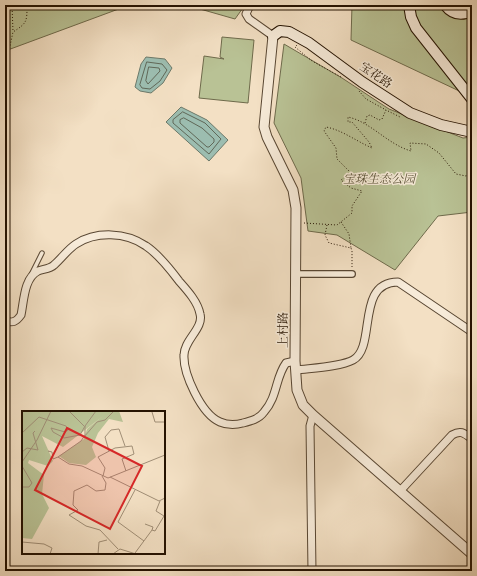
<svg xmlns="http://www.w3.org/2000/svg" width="477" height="576" viewBox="0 0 477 576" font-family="'IM FELL DW Pica','Noto Serif SC',serif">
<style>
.green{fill:#b9c295;stroke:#6e6a4b}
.water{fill:#9cbdb0;stroke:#6c796a}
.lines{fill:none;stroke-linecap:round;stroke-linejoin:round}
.shore{stroke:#606858;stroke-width:1}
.service-casing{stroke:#584632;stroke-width:5.5}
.pedestrian-casing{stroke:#584632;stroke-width:8}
.minor-casing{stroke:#584632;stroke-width:9}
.tertiary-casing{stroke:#584632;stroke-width:11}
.secondary-casing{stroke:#241201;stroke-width:12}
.path{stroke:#241201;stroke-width:1;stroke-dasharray:1 2;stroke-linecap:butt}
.service{stroke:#f7ebd9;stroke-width:3.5}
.pedestrian{stroke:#f7ebd9;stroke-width:5.5}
.minor{stroke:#f7ebd9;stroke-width:7}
.tertiary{stroke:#f7ebd9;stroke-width:9}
.secondary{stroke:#f7ebd9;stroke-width:10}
.labels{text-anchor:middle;stroke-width:3;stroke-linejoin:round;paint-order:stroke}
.street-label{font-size:12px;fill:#241201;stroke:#f7ebd9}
.park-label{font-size:12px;font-style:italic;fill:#585035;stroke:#f7ebd9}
.inset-road{fill:none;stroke:#a08e76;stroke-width:1}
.view{fill:#d62828;fill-opacity:0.15;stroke:#d62828;stroke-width:2}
.inset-edge{fill:none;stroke:#241201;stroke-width:2}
</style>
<rect width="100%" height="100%" fill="#f3e0c4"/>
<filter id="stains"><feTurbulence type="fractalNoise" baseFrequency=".005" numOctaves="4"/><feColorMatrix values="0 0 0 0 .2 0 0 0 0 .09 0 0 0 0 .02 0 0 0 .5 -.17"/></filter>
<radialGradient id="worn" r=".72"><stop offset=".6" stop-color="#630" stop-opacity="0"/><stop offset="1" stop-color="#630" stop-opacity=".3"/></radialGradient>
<!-- green -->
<path class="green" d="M 5,5 L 125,5 L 124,7 L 5,51 Z
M 186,5 L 245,5 L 235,19 Z
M 352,5 L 472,5 L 472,97 L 351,40 Z
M 222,37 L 254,40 L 248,103 L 199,98 L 204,56 L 224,59 L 220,57 Z
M 284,44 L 342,78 L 389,109 L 463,138 L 472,137 L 472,212 L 438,216 L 395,270 L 337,235 L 308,231 L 301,178 L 274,123 Z"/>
<!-- water -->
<path class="water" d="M 146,57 L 165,59 L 172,68 L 163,83 L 151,93 L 140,91 L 135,87 L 141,64 Z
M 181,107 L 207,120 L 228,140 L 209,161 L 166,122 Z"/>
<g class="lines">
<!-- shore -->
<path class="shore" d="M 147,62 L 162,64 L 167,70 L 160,81 L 150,89 L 142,88 L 140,85 Z
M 149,67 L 159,68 L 160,71 L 148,84 L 146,81 Z
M 183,112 L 205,123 L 221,139 L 209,154 L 173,123 L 173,120 Z
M 184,118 L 202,128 L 214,139 L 214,142 L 209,147 L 207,147 L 180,123 L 180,120 Z"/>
<defs>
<path id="service" d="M 32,273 L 42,253"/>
<path id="pedestrian" d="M 296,274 L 352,274"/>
<path id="minor" d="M 250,5 L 246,14 L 249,19 L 273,36
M 5,321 C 13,323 16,322 21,315 C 24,301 24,278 38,271 C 43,269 50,269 54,265 C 62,258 68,249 76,244 C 96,231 126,232 146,246 C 158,254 170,269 179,281 C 187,290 198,302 200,314 C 204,328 184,340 184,355 C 183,373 201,414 220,422 C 227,425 236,425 243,423 C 251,421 259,419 264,412 C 278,396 275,378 286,363 L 295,361
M 296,370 C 311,368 340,367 353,360 C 377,347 355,282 398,282 L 472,332
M 401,490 L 452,435 C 461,430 464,433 472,439
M 312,571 L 310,426 L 313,415"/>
<path id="tertiary" d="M 273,36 L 264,127 L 267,137 L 293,190 L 296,208 L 295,361 L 297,390 L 303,405 L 313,415 L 472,554"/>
<path id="secondary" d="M 409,5 L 411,17 L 416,28 L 472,99
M 445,5 C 452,14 461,16 472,11
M 273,36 L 280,31 L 289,32 L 309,43 L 362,82 L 410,113 L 441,125 L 472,132"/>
</defs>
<!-- service casing -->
<use href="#service" class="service-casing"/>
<!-- pedestrian casing -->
<use href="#pedestrian" class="pedestrian-casing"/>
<!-- minor casing -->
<use href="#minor" class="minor-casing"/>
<!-- tertiary casing -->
<use href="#tertiary" class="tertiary-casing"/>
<!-- secondary casing -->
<use href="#secondary" class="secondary-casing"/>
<!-- path -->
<path class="path" d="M 12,5 L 13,32
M 297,45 L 295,47 L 312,61 L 341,77
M 5,69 L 13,32 C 27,23 27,22 27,5
M 359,91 L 366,99 L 386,110
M 365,123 L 367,116 L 370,115 L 379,120 L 382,119 L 386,110 L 400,117
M 341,222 L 349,234 L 351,248
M 304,223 L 337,225 L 352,213 L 352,206 L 362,191 L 351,188 L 341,180 L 351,173 L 337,159 L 336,148 L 324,131 L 326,127 C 342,130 356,141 372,148 L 369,142 L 352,122 L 348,122 L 348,117 C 371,122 387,144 411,151 L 410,143 L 426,144 L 439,153 L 456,174 L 466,176 L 472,173
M 327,225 L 325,235 L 329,243 L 351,248 L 352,251 L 352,267"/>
<!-- service -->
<use href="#service" class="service"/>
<!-- pedestrian -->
<use href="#pedestrian" class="pedestrian"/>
<!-- minor -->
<use href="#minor" class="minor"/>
<!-- tertiary -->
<use href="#tertiary" class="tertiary"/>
<!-- secondary -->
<use href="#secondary" class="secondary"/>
</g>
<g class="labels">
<!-- street labels -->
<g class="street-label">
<text transform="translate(376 75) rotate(34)" y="4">宝花路</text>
<text transform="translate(283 330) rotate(-90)" y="4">上村路</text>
</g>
<!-- park labels -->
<g class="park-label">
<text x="379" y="183">宝珠生态公园</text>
</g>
</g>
<!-- overview -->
<g transform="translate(22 411)">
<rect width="143" height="143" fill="#f3e0c4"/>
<path d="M 0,0 L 97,0 L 101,11 L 87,8 L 76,22 L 70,36 L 74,46 L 64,54 L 47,52 L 37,45 L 62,28 L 65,18 L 81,5 L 41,36 L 20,25 L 31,50 L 26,55 L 7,49 L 6,52 L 22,64 L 20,83 L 27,97 L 10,128 L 0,127 Z" fill="#b9c295"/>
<path class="inset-road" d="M 47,0 L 62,15M 130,1 L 133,11 L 143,11M 63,15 L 74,0M 0,22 L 17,6 L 44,15 L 46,19 L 43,21 L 29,17 L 31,21 L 42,27 L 58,24 L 63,15 L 63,24 L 59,30 L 36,46M 62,26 L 75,11 L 83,9 L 92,0M 26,40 L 30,41 L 31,48 L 36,46 L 47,53 L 60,55 L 86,67 L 143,44M 87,40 L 83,26 L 89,19 L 97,18 L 103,35M 0,41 L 5,37 L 16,39 L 11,22 L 13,20M 0,51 L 15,29 L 29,0M 0,55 L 10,72 L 7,76 L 0,76M 80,65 L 84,72 L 83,79 L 74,80 L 65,74 L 52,80 L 51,94 L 56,99 L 47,104 L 64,115 L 78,119 L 96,138M 81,65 L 83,57 L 76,46 L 93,37 L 110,35 L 112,43 L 100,48 L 104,60M 88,66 L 137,90 L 143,87M 113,79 L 96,111 L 122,130M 130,119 L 133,120 L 142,105 L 134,100 L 138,90M 0,131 L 22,133 L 30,137 L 28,143M 113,142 L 130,119 L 131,116 L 123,113M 76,143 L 77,131 L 85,129M 91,143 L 98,138 L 114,143"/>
<path class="view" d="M 45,17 L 120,55 L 88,118 L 13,79 Z"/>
<rect width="143" height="143" class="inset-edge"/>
</g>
<!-- margin -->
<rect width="477" height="576" fill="none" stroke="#f3e0c4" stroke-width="20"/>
<rect x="6" y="6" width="465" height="564" fill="none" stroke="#241201" stroke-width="2"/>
<rect x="10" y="10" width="457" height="556" fill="none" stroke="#241201"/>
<rect width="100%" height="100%" filter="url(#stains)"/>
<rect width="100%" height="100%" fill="url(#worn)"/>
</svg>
